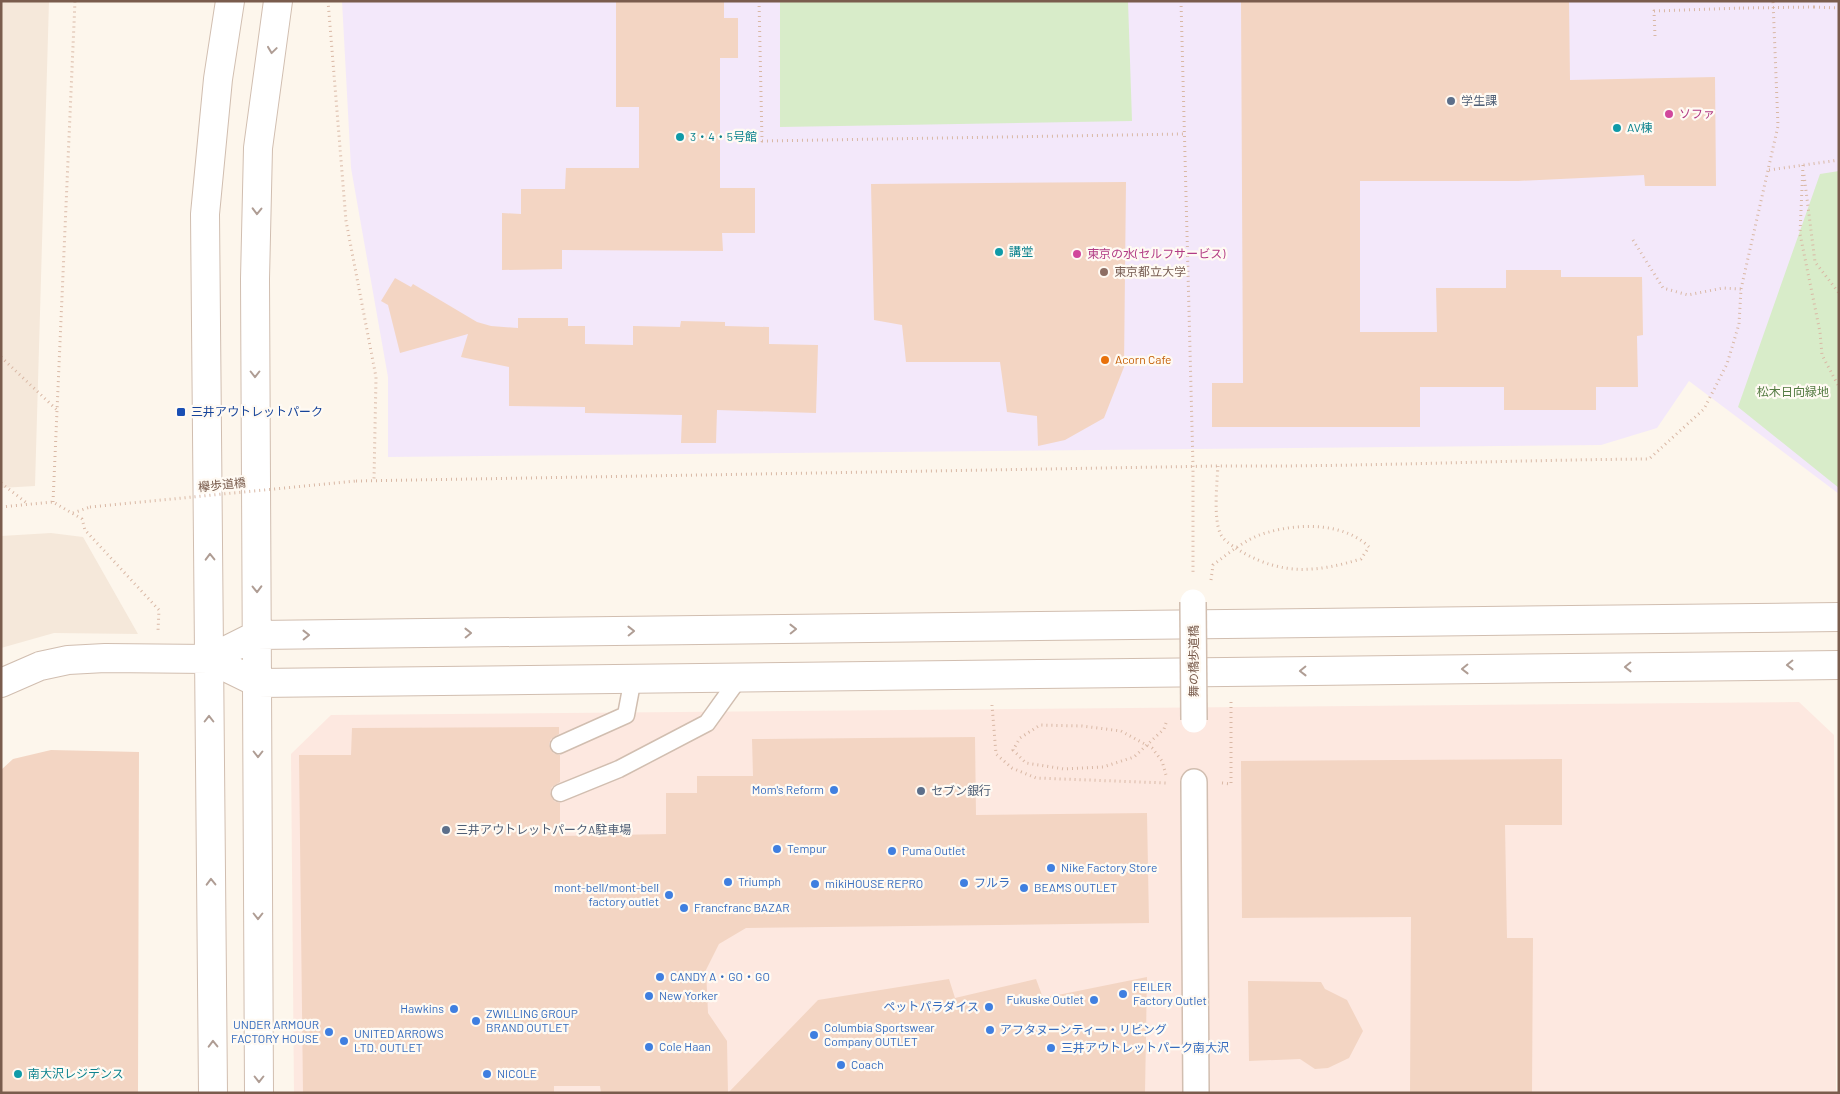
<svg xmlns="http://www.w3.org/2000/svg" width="1840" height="1094" viewBox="0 0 1840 1094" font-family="Barlow,'Noto Sans JP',sans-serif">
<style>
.residential{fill:#f5e8da}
.commercial{fill:#fde8e0}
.education{fill:#f3e8fa}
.green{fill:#d8ecc9}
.building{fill:#f3d5c3}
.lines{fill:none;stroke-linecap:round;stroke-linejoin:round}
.service-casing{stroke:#d1beb0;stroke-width:19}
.pedestrian-casing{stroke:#d1beb0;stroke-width:28}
.tertiary-casing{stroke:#d1beb0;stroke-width:30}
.path{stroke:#d9b8a5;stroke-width:3;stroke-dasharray:1 4;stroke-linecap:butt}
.service{stroke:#fff;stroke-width:16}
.pedestrian{stroke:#fff;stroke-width:25}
.tertiary{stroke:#fff;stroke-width:28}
.pedestrian-bridge-casing{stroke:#d1beb0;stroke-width:28;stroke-linecap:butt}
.path-bridge{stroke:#d9b8a5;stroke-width:3;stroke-dasharray:1 4;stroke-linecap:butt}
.pedestrian-bridge{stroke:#fff;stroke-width:25}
.oneway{stroke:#af9d94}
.service-dot{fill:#5c6f8a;stroke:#fffaf3;stroke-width:2}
.hotel-dot{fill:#d1479c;stroke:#fffaf3;stroke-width:2}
.culture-dot{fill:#0f9aa8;stroke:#fffaf3;stroke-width:2}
.education-dot{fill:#8d6e63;stroke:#fffaf3;stroke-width:2}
.food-dot{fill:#e8710a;stroke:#fffaf3;stroke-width:2}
.transit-dot{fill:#1a4fb4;stroke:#fffaf3;stroke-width:2}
.shop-dot{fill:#3f7fe0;stroke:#fffaf3;stroke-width:2}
.labels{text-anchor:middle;stroke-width:4.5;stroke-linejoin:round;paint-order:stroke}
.service-label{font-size:12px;fill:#4e5e75;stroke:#fffaf3;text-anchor:start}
.hotel-label{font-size:12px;fill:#b23c85;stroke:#fffaf3;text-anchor:start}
.culture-label{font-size:12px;fill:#0d838f;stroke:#fffaf3;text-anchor:start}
.education-label{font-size:12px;fill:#785e54;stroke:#fffaf3;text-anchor:start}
.food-label{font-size:12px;fill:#c56008;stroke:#fffaf3;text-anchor:start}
.park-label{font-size:12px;fill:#537a41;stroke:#fffaf3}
.transit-label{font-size:12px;fill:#164399;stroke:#fffaf3;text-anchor:start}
.street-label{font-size:12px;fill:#7a5c4d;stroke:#fffaf3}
.shop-label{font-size:12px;fill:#366cbe;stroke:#fffaf3;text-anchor:start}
</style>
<rect width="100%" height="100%" fill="#fdf6ec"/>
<!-- residential -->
<path class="residential" d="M 1,1 L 49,1 L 35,486 L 1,488 Z
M 51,533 L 83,537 L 138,634 L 54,633 L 1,648 L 1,536 Z"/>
<!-- commercial -->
<path class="commercial" d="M 1799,702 L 1834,735 L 1836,1093 L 294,1093 L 291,754 L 331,715 Z"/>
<!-- education -->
<path class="education" d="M 342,1 L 1839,1 L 1839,494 L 1689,381 L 1657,428 L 1601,445 L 388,457 L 388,377 L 351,168 Z"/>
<!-- green -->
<path class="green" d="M 780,1 L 1128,1 L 1132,121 L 780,127 Z
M 1839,171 L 1839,488 L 1738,407 L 1820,174 Z"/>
<!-- building -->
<path class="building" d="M 616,1 L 724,1 L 724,18 L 738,18 L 738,58 L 720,58 L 720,188 L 755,188 L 755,233 L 722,233 L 723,251 L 562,250 L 562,269 L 502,270 L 502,213 L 521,214 L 521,189 L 565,189 L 566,168 L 639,168 L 639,107 L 616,107 Z
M 1241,1 L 1569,1 L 1570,80 L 1715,77 L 1716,186 L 1645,186 L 1644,175 L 1518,181 L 1360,181 L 1360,332 L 1437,332 L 1436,288 L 1506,288 L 1506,270 L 1561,270 L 1561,277 L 1642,277 L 1643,335 L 1637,336 L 1638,387 L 1596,387 L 1596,410 L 1504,410 L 1504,387 L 1420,387 L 1420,427 L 1212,427 L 1212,383 L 1243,383 Z
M 1126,182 L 1124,367 L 1104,418 L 1065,440 L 1038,446 L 1037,416 L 1007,412 L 1000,362 L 906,362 L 902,325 L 874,320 L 871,184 Z
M 395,278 L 411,287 L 413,284 L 477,322 L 491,326 L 518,328 L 518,318 L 568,318 L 568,326 L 585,326 L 585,344 L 633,345 L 633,326 L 680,327 L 681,321 L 725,322 L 725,326 L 769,327 L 769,344 L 818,345 L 816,413 L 717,410 L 716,443 L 681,443 L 682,415 L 585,413 L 585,407 L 509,406 L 509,367 L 461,357 L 468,334 L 400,353 L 388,305 L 381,301 Z
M 559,727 L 559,734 L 551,739 L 549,744 L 553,753 L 560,755 L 560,782 L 552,787 L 550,792 L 554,801 L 560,803 L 560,836 L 666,834 L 666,793 L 697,793 L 697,776 L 753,776 L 752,739 L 975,737 L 976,815 L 1147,813 L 1149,923 L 746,928 L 719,944 L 706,970 L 708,1013 L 727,1041 L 728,1093 L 818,1000 L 949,979 L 955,998 L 1036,979 L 1043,998 L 1147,977 L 1145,1093 L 601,1093 L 600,1086 L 554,1086 L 554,1093 L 303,1093 L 299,755 L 351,755 L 352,728 Z
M 51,750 L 139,752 L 138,1093 L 1,1093 L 1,770 L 13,759 Z
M 1562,759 L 1562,825 L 1505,825 L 1507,938 L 1533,938 L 1532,1093 L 1410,1093 L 1411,917 L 1242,918 L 1241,761 Z
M 1248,981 L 1321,982 L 1325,989 L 1347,1000 L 1363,1031 L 1349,1058 L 1328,1068 L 1315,1069 L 1300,1059 L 1249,1061 Z"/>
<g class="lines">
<defs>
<path id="service" d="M 559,745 L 626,715 L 633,678
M 560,793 L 619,769 L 707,723 L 740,677"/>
<path id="pedestrian" d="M 1194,782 L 1196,1093"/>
<path id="tertiary" d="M 209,659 L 257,635 L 1839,617
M 1,683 L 40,666 L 68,660 L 105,658 L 209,659 L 258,683 L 1839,665
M 213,1093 L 205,214 L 218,79 L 230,1
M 259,1093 L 255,279 L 258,148 L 278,1"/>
</defs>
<!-- service casing -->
<use href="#service" class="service-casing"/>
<!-- pedestrian casing -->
<use href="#pedestrian" class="pedestrian-casing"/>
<!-- tertiary casing -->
<use href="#tertiary" class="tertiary-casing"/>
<!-- path -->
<path class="path" d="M 328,1 L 346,221 L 376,377 L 374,480
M 759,1 L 762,141 L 1184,134
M 1181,1 L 1193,466 L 1193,575
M 1814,7 L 1839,8
M 1655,36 L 1654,11 L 1743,8
M 1803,165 L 1800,234 L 1820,332 L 1822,355 L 1839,387
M 1769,170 L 1839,160
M 1804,175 L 1815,262 L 1839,293
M 1633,240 L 1663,288 L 1688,295 L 1723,288 L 1741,289
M 1,357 L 57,410
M 356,481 L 1218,466 C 1362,467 1505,460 1649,459 L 1704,409 L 1727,364 L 1739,324 L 1741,289 L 1778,126 L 1773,1
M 1,483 L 28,504
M 53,502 L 75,1
M 1,507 L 53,502 L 82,519 L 85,530 L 159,610 L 158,631
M 73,513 L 90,507
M 1211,580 L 1213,565 C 1230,552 1248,537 1269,532 C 1301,523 1345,523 1369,547 L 1361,559 C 1317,572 1284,576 1242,552 C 1236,548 1225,542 1221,535 C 1213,520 1217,483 1218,466
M 992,705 L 996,754 L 1012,768 L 1036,778 L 1166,783
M 1166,723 L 1164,729 L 1134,757 L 1103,767 L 1064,769 L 1026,763 L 1013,750 L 1020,738 L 1040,725 L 1082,726 L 1121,731 L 1152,748 L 1162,761 L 1166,775
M 1222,783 L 1231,784 L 1231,702"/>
<!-- service -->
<use href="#service" class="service"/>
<!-- pedestrian -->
<use href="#pedestrian" class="pedestrian"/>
<!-- tertiary -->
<use href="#tertiary" class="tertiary"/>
<defs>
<path id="pedestrian-bridge" d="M 1193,602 L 1194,720"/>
</defs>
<!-- pedestrian-bridge casing -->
<use href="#pedestrian-bridge" class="pedestrian-bridge-casing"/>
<!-- path-bridge -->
<path class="path-bridge" d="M 1743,8 L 1814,7
M 90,507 L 356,481"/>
<!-- pedestrian-bridge -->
<use href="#pedestrian-bridge" class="pedestrian-bridge"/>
</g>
<!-- one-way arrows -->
<defs><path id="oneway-chevron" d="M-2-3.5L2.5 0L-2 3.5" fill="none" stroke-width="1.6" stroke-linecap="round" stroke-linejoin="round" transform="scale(1.25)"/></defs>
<g class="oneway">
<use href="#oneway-chevron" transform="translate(272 50) rotate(98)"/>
<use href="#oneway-chevron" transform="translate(257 211) rotate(91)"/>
<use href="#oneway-chevron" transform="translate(255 374) rotate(90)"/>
<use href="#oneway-chevron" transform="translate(210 557) rotate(-91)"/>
<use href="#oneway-chevron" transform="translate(257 589) rotate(89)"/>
<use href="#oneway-chevron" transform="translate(793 629) rotate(-1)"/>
<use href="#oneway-chevron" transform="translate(631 631) rotate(-1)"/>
<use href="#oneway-chevron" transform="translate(468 633) rotate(-1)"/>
<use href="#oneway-chevron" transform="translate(306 635) rotate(-1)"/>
<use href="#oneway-chevron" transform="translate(1790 665) rotate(179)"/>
<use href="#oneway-chevron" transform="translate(1628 667) rotate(179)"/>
<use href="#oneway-chevron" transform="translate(1465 669) rotate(179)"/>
<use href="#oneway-chevron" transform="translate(1303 671) rotate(179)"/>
<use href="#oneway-chevron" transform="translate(209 719) rotate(-90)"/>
<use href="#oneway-chevron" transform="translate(258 754) rotate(90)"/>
<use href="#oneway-chevron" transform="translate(211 882) rotate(-91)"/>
<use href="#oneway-chevron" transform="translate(258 916) rotate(90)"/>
<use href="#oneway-chevron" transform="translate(213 1044) rotate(-91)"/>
<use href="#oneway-chevron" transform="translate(259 1079) rotate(90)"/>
</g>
<!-- markers -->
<g class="service-dot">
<circle cx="1451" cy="101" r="5"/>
<circle cx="921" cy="791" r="5"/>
<circle cx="446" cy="830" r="5"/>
</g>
<g class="hotel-dot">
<circle cx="1669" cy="114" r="5"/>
<circle cx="1077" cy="254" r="5"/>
</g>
<g class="culture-dot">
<circle cx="1617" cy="128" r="5"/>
<circle cx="680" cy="137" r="5"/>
<circle cx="999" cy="252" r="5"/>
<circle cx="18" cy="1074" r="5"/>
</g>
<circle class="education-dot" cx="1104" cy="272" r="5"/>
<circle class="food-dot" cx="1105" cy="360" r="5"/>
<rect class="transit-dot" x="176" y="407" width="10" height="10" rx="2.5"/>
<g class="shop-dot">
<circle cx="834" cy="790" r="5"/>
<circle cx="777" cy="849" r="5"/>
<circle cx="892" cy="851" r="5"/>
<circle cx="1051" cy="868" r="5"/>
<circle cx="728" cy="882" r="5"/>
<circle cx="964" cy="883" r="5"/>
<circle cx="815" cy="884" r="5"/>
<circle cx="1024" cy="888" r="5"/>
<circle cx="669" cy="895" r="5"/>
<circle cx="684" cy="908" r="5"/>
<circle cx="660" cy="977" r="5"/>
<circle cx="1123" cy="994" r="5"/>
<circle cx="649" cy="996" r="5"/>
<circle cx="1094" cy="1000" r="5"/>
<circle cx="989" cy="1007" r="5"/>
<circle cx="454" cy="1009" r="5"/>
<circle cx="476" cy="1021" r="5"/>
<circle cx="990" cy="1030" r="5"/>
<circle cx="329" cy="1032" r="5"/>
<circle cx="814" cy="1035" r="5"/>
<circle cx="344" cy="1041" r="5"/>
<circle cx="649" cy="1047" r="5"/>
<circle cx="1051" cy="1048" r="5"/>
<circle cx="841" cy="1065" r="5"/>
<circle cx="487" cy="1074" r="5"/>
</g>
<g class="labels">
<!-- service labels -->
<g class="service-label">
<text x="1461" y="105">学生課</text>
<text x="931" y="795">セブン銀行</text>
<text x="456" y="834">三井アウトレットパークA駐車場</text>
</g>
<!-- hotel labels -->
<g class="hotel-label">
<text x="1679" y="118">ソファ</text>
<text x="1087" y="258">東京の水(セルフサービス)</text>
</g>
<!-- culture labels -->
<g class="culture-label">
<text x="1627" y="132">AV棟</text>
<text x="690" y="141">3・4・5号館</text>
<text x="1009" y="256">講堂</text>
<text x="28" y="1078">南大沢レジデンス</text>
</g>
<!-- education labels -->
<g class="education-label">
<text x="1114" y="276">東京都立大学</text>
</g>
<!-- food labels -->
<g class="food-label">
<text x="1115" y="364">Acorn Cafe</text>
</g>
<!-- park labels -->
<g class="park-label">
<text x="1793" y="396">松木日向緑地</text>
</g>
<!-- transit labels -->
<g class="transit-label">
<text x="191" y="416">三井アウトレットパーク</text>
</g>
<!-- street labels -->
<g class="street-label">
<text transform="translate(222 485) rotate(-6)" y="4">欅歩道橋</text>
<text transform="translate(1194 661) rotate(-90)" y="4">舞の橋歩道橋</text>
</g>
<!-- shop labels -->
<g class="shop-label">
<text x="824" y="794" text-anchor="end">Mom's Reform</text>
<text x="787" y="853">Tempur</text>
<text x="902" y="855">Puma Outlet</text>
<text x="1061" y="872">Nike Factory Store</text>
<text x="738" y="886">Triumph</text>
<text x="974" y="887">フルラ</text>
<text x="825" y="888">mikiHOUSE REPRO</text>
<text x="659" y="892" text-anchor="end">mont-bell/mont-bell<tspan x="659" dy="14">factory outlet</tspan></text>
<text x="1034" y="892">BEAMS OUTLET</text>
<text x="694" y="912">Francfranc BAZAR</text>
<text x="670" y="981">CANDY A・GO・GO</text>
<text x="1133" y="991">FEILER<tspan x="1133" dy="14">Factory Outlet</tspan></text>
<text x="659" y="1000">New Yorker</text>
<text x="1084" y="1004" text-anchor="end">Fukuske Outlet</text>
<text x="979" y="1011" text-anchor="end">ペットパラダイス</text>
<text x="444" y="1013" text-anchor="end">Hawkins</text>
<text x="486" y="1018">ZWILLING GROUP<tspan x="486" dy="14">BRAND OUTLET</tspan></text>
<text x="319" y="1029" text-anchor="end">UNDER ARMOUR<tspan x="319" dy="14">FACTORY HOUSE</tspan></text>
<text x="824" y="1032">Columbia Sportswear<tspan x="824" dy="14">Company OUTLET</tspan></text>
<text x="1000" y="1034">アフタヌーンティー・リビング</text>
<text x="354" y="1038">UNITED ARROWS<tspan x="354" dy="14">LTD. OUTLET</tspan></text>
<text x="659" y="1051">Cole Haan</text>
<text x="1061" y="1052">三井アウトレットパーク南大沢</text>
<text x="851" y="1069">Coach</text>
<text x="497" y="1078">NICOLE</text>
</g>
</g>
<!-- border -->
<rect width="1840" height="1094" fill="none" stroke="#7a5c4d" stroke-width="5"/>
</svg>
